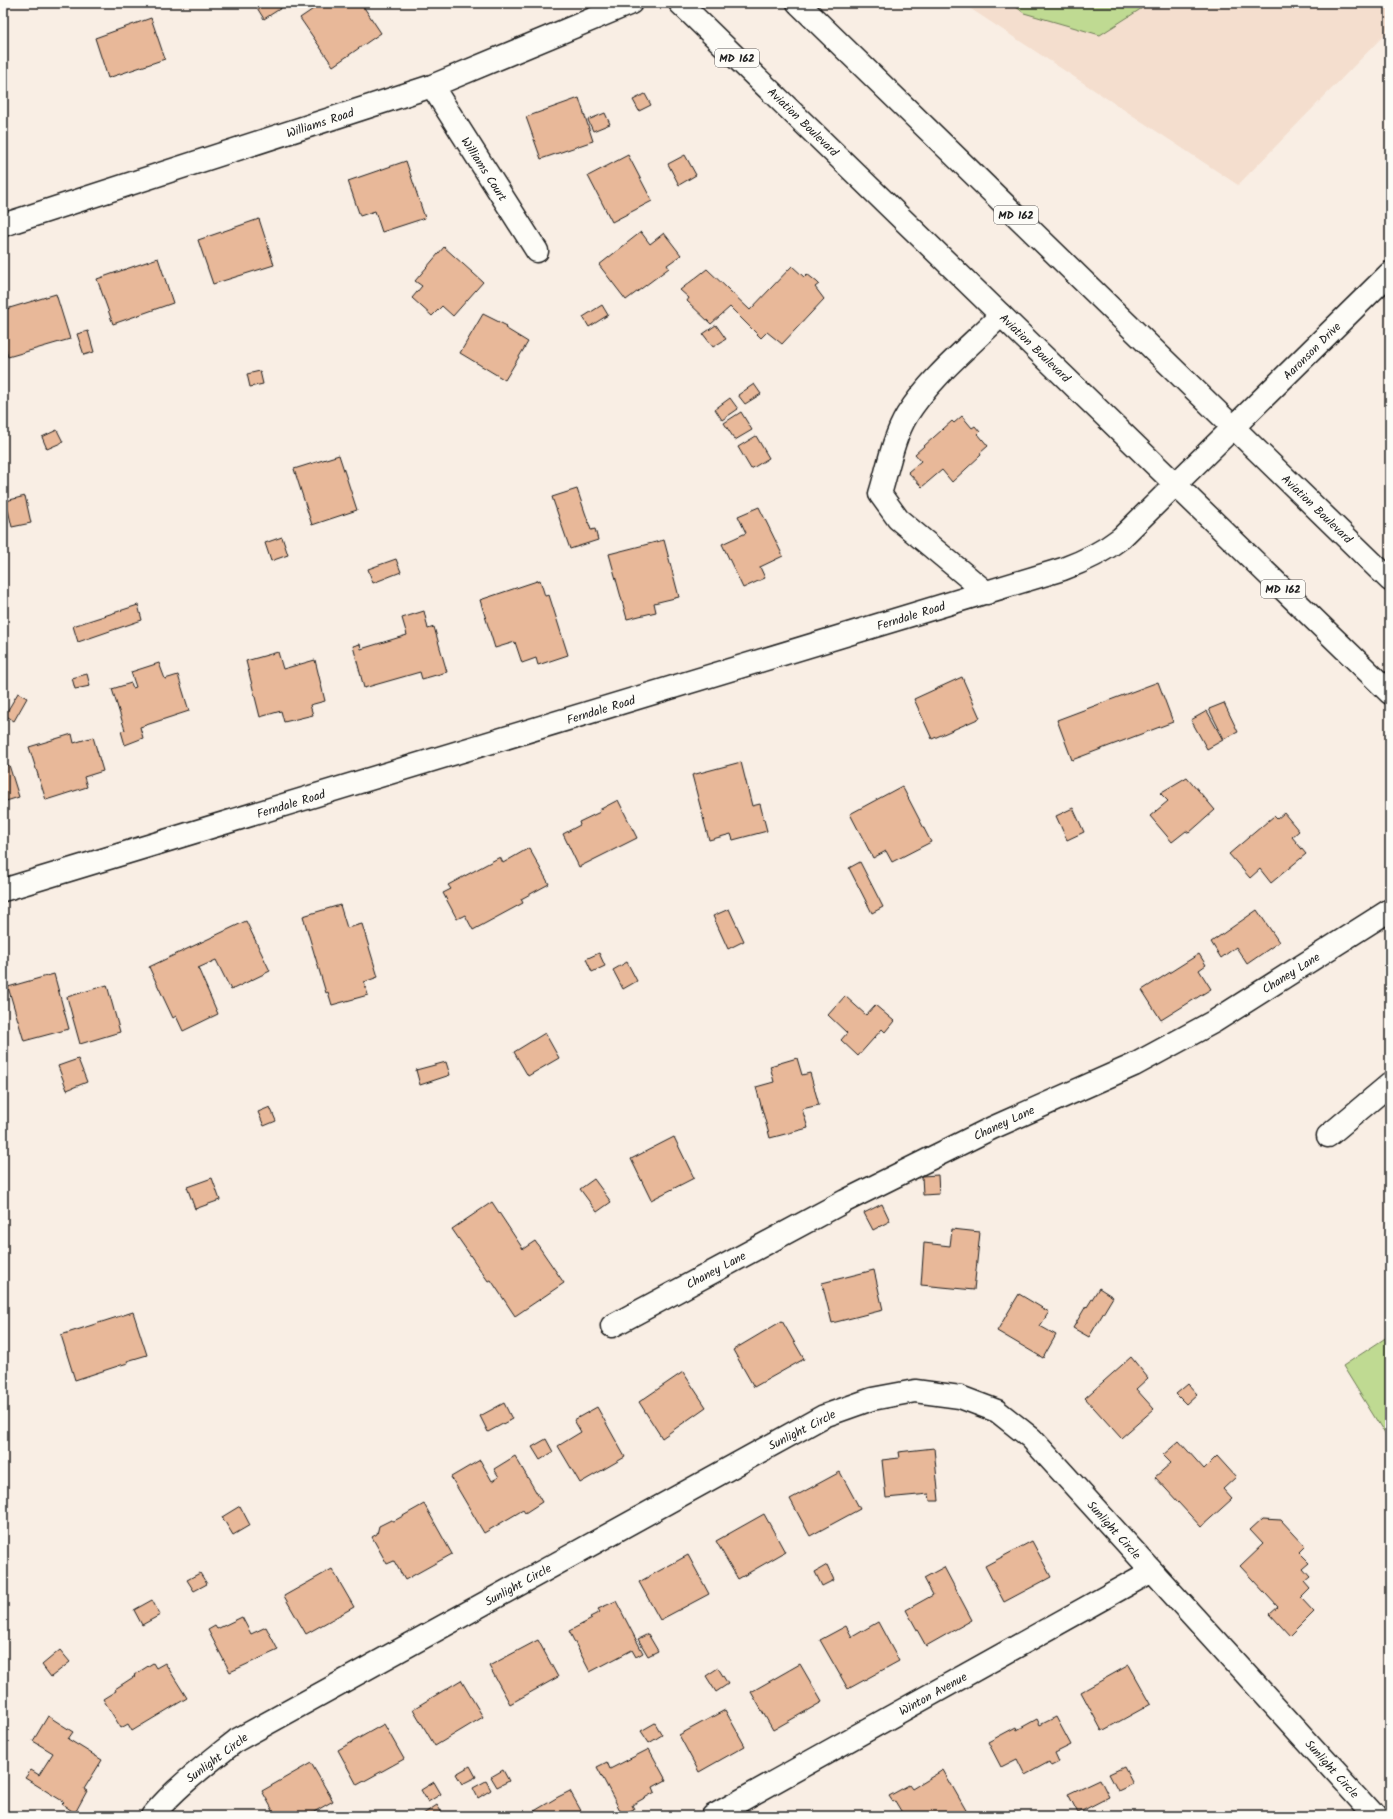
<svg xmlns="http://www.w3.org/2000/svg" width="1393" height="1819" viewBox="0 0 1393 1819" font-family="Kalam,sans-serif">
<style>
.built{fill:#f4dece}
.green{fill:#bfda92;stroke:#6e7b57}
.building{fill:#e8b899;stroke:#1c1c1c}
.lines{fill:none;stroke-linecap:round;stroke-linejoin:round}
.minor-casing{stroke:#1c1c1c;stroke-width:25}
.major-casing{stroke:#1c1c1c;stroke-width:25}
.minor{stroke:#fdfcf7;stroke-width:22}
.major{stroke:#fdfcf7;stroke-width:22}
.labels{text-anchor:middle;stroke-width:3;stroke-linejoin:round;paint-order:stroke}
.shield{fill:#fdfcf7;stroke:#605f5e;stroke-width:1}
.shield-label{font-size:11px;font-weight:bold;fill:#1c1c1c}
.street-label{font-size:12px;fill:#1c1c1c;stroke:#fdfcf7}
</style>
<rect width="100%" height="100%" fill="#f9eee4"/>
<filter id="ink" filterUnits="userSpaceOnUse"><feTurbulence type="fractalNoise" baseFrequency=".025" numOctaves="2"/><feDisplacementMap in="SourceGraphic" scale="8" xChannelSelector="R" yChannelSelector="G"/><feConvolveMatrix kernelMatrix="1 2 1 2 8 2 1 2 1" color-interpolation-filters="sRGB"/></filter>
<g filter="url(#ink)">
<!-- built -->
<path class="built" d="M 962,3 L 1390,3 L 1390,29 L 1238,185 Z"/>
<!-- green -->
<path class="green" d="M 1011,3 L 1150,3 L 1100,35 L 1024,13 Z
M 1390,1335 L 1390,1442 L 1343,1366 Z"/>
<!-- building -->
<path class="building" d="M 254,3 L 289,3 L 264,19 Z
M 322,3 L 361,3 L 381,33 L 333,66 L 300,18 Z
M 151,18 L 165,59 L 108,78 L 95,38 Z
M 645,94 L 651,105 L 639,111 L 633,100 Z
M 579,98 L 593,141 L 541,159 L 526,117 Z
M 605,113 L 610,124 L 593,131 L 588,120 Z
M 628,155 L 652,201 L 612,222 L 588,176 Z
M 685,155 L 696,175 L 679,185 L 668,164 Z
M 406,161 L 425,218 L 382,232 L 375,211 L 360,216 L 348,181 Z
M 259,219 L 274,265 L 213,284 L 198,240 Z
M 641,232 L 650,244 L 664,233 L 681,255 L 667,265 L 669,268 L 626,300 L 599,265 Z
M 444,247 L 483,282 L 453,316 L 442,306 L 432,316 L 412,298 L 422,286 L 415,281 Z
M 158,258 L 173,303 L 113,324 L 97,279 Z
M 792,266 L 804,277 L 807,274 L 817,282 L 819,284 L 815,287 L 824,299 L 782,344 L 767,332 L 761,338 L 730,307 L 711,324 L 687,301 L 689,298 L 680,290 L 707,269 L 750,310 Z
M 56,294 L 70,339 L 8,357 L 3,340 L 3,310 Z
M 602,305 L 608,315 L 589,327 L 583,317 Z
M 483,314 L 507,326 L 505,328 L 528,342 L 505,380 L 460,353 Z
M 716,325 L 726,339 L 713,347 L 703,334 Z
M 88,331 L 94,352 L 84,355 L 77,334 Z
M 260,371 L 263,384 L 250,387 L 247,374 Z
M 754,384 L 761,394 L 745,404 L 738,395 Z
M 730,398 L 738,409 L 722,420 L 715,409 Z
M 741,412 L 752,430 L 735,440 L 724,423 Z
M 962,416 L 972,428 L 975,426 L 980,432 L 978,434 L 988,446 L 980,453 L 981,455 L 952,482 L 942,470 L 922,487 L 908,472 L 921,461 L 915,454 L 952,421 L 954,423 Z
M 57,430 L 63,442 L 47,449 L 42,437 Z
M 756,436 L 769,458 L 751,469 L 738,447 Z
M 339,455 L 357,510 L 312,525 L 294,469 Z
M 577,489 L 591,530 L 595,529 L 598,540 L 570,549 L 552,497 Z
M 25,496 L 31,523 L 12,527 L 6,501 Z
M 759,507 L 783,556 L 760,567 L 765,578 L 743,588 L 722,544 L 746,533 L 738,516 Z
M 282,537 L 288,555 L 271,561 L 265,543 Z
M 664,540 L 679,597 L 654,603 L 656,612 L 627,619 L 609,554 Z
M 396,559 L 401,572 L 373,583 L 368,569 Z
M 540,580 L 545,596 L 549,595 L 568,655 L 538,665 L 536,658 L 522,663 L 515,642 L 495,648 L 480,600 Z
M 138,605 L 142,620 L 78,642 L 73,626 Z
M 424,611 L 428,629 L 434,627 L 447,672 L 422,679 L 420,672 L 364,688 L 353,646 L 360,644 L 361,649 L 407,635 L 402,618 Z
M 278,652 L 283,669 L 315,660 L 325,701 L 310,705 L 313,715 L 284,722 L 281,711 L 260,717 L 246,661 Z
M 159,663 L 165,679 L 178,675 L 189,711 L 140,727 L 143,738 L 125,745 L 121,731 L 125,730 L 112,689 L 131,683 L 133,688 L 136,687 L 131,672 Z
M 87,674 L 90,686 L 75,689 L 72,678 Z
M 962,677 L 980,718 L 932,739 L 914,699 Z
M 1158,682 L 1173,722 L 1072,760 L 1057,720 Z
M 18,693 L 27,698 L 14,721 L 5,715 Z
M 1224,703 L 1238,732 L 1224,739 L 1209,709 Z
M 1207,711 L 1223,740 L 1207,749 L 1191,720 Z
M 72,734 L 74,743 L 93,737 L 103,771 L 84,777 L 87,787 L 46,800 L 29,747 Z
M 741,762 L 752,806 L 760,804 L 767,831 L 733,840 L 731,834 L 709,840 L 692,775 Z
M 9,765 L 19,797 L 3,802 L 3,767 Z
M 1187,777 L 1215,810 L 1189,833 L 1186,831 L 1172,842 L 1150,816 L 1168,801 L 1160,793 Z
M 902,786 L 931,842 L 892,862 L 886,851 L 873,858 L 850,814 Z
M 618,800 L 637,838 L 579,867 L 563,834 L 580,825 L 579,822 L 600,812 L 599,810 Z
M 1073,808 L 1084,832 L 1067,840 L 1056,816 Z
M 1284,813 L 1299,831 L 1292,837 L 1306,854 L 1271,883 L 1260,869 L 1250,878 L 1229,854 L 1274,816 L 1277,819 Z
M 529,848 L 549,884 L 521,899 L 523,903 L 473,930 L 465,915 L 457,919 L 443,893 L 451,889 L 448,885 L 500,857 L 503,863 Z
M 860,862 L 883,907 L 872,913 L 849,868 Z
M 340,905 L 347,928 L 362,924 L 378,977 L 364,982 L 368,995 L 332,1005 L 328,992 L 326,993 L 303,916 Z
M 729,909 L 744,941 L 728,949 L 713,916 Z
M 1257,910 L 1279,942 L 1247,964 L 1236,947 L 1221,958 L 1211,942 Z
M 246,921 L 270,971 L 231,990 L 216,960 L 198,968 L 218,1014 L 183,1031 L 176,1016 L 173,1018 L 149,967 Z
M 599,953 L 605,966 L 592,972 L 586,959 Z
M 1199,954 L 1206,965 L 1199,970 L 1211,989 L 1161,1020 L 1142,990 Z
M 627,962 L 637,981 L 623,989 L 613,970 Z
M 54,974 L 69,1029 L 24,1041 L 8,987 Z
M 107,985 L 120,1032 L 80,1044 L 67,997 Z
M 845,996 L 866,1015 L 875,1005 L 894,1021 L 885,1032 L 882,1029 L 858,1056 L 841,1040 L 847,1033 L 828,1015 Z
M 545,1033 L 559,1058 L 528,1076 L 514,1052 Z
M 797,1058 L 802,1075 L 810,1073 L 819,1105 L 802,1109 L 808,1128 L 770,1138 L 756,1087 L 774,1082 L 770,1066 Z
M 78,1059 L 87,1082 L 67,1090 L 58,1066 Z
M 446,1062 L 450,1075 L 420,1085 L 416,1070 Z
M 270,1107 L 276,1121 L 264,1126 L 258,1112 Z
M 674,1137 L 694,1178 L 651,1200 L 631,1159 Z
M 938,1175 L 939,1194 L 923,1195 L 922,1176 Z
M 212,1178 L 220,1200 L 195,1209 L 187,1187 Z
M 594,1179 L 611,1202 L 597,1212 L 580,1189 Z
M 492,1202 L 523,1249 L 535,1241 L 564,1283 L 515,1316 L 491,1280 L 488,1281 L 452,1229 Z
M 882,1204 L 890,1221 L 873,1230 L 864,1213 Z
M 952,1229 L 980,1232 L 974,1290 L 921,1285 L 924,1243 L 950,1246 Z
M 874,1270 L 883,1310 L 832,1323 L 822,1283 Z
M 1099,1288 L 1113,1297 L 1089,1337 L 1073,1328 L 1086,1306 L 1087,1307 Z
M 1019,1294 L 1049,1312 L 1040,1326 L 1056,1335 L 1043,1358 L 997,1331 Z
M 133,1312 L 147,1355 L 127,1361 L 128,1363 L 121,1365 L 75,1380 L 61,1335 Z
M 782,1321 L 804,1359 L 754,1387 L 733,1350 Z
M 1131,1357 L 1148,1378 L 1136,1389 L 1154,1409 L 1121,1438 L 1085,1398 Z
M 683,1372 L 706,1407 L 662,1438 L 639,1402 Z
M 1188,1384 L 1197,1394 L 1186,1404 L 1176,1394 Z
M 504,1403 L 512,1419 L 488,1432 L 480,1416 Z
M 597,1407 L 625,1457 L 580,1483 L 558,1446 L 581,1432 L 574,1420 Z
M 546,1439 L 553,1452 L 540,1460 L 532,1447 Z
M 1179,1441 L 1204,1469 L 1217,1456 L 1236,1477 L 1223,1489 L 1232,1499 L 1201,1527 L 1155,1477 L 1171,1463 L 1163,1455 Z
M 934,1448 L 939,1501 L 930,1501 L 929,1494 L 886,1498 L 882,1460 L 899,1458 L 898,1452 Z
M 515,1456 L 542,1502 L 525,1513 L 523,1510 L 484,1533 L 451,1477 L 480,1460 L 492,1481 L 499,1477 L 494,1469 Z
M 840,1472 L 860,1509 L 810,1536 L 790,1499 Z
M 424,1504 L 452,1554 L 405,1580 L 394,1561 L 387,1564 L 372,1537 L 377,1534 L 379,1526 L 391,1520 L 394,1521 Z
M 240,1506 L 250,1525 L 233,1535 L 222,1517 Z
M 764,1514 L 785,1552 L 738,1579 L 716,1541 Z
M 1262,1519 L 1281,1520 L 1305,1546 L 1299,1552 L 1310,1563 L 1303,1569 L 1310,1577 L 1304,1582 L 1310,1589 L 1301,1598 L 1314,1612 L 1290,1636 L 1270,1614 L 1278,1607 L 1240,1566 L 1263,1544 L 1250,1530 Z
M 1032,1541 L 1051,1577 L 1004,1602 L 985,1566 Z
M 688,1555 L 709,1594 L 660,1620 L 639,1582 Z
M 827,1565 L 834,1580 L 822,1586 L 815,1572 Z
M 944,1567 L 972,1620 L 926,1646 L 906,1610 L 933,1595 L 924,1578 Z
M 332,1569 L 354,1607 L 306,1634 L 284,1596 Z
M 200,1573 L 207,1584 L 194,1591 L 187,1580 Z
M 152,1600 L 160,1615 L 142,1625 L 134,1610 Z
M 616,1601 L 643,1653 L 636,1657 L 632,1650 L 590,1672 L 569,1631 L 592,1619 L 590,1617 L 600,1612 L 598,1609 Z
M 242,1617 L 251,1634 L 266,1627 L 278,1650 L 230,1672 L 208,1630 L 215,1626 L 217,1629 Z
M 878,1622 L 899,1661 L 848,1689 L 820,1640 L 846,1626 L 852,1637 Z
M 648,1634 L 658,1651 L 648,1656 L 638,1639 Z
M 538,1640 L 558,1677 L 510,1704 L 489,1666 Z
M 60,1650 L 70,1662 L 51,1677 L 42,1665 Z
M 153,1663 L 156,1668 L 165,1663 L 187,1698 L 132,1731 L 128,1724 L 121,1728 L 103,1699 L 116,1691 L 115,1689 L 135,1676 L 134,1675 Z
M 800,1664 L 822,1702 L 773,1730 L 751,1692 Z
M 1129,1665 L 1151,1704 L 1102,1731 L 1081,1692 Z
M 718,1668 L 728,1684 L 716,1692 L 706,1676 Z
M 461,1680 L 483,1717 L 435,1746 L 413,1709 Z
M 725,1710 L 745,1746 L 699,1772 L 679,1735 Z
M 48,1716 L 73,1732 L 68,1739 L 102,1760 L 84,1789 L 87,1791 L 75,1813 L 62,1804 L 64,1802 L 25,1778 L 31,1770 L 39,1775 L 53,1753 L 33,1741 Z
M 1056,1717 L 1071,1745 L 1055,1753 L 1059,1762 L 1051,1766 L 1049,1762 L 1025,1775 L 1017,1759 L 1001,1767 L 988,1742 L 1016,1727 L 1017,1730 L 1037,1719 L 1040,1725 Z
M 655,1723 L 662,1735 L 649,1743 L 641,1731 Z
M 384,1724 L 404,1759 L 357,1785 L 338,1750 Z
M 649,1749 L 666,1780 L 653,1787 L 655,1792 L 632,1805 L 634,1809 L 622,1814 L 597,1767 L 607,1762 L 610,1769 Z
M 311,1763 L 333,1801 L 307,1816 L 276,1816 L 262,1791 Z
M 470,1766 L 476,1777 L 462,1784 L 456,1774 Z
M 1124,1767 L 1133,1784 L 1118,1791 L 1109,1774 Z
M 503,1770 L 509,1781 L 497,1787 L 491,1777 Z
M 943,1770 L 967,1812 L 959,1816 L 904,1816 L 895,1801 L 893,1802 L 889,1796 L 909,1785 L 912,1789 Z
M 1100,1779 L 1109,1797 L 1078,1813 L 1068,1794 Z
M 486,1781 L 491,1790 L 478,1798 L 473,1788 Z
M 434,1782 L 441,1794 L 428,1802 L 421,1790 Z
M 570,1791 L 584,1816 L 526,1816 L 558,1797 Z
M 437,1805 L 444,1816 L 420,1816 Z"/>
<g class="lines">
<defs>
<path id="minor" d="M 432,86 L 537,251
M 3,225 L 432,86 L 631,3
M 987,593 L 898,519 L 880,494 C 888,468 893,438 907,415 C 931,377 969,347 1001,315
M 3,890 L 1063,569 C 1085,561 1103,552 1121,538 L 1390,273
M 1328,1136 L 1390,1084
M 612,1326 L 845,1201 L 992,1128 L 1134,1065 L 1215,1021 L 1390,910
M 152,1816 C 177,1786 207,1764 237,1740 L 824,1416 L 872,1399 L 915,1391 L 960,1397 L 997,1411 L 1031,1438 L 1375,1816
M 713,1816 L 1152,1571"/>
<path id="major" d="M 680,3 L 1390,693
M 798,3 L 1390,580"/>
</defs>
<!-- minor casing -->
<use href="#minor" class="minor-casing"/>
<!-- major casing -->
<use href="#major" class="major-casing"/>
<!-- minor -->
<use href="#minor" class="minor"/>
<!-- major -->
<use href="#major" class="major"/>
</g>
</g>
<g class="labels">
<!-- shield labels -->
<g class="shield">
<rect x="715" y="49" width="44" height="18" rx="3"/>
<rect x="994" y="206" width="44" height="18" rx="3"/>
<rect x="1261" y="580" width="44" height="18" rx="3"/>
</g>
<g class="shield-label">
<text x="737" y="62">MD 162</text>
<text x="1016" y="219">MD 162</text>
<text x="1283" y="593">MD 162</text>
</g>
<!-- street labels -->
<g class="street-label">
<text transform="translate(803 122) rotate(44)" y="4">Aviation Boulevard</text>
<text transform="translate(320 123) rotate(-18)" y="4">Williams Road</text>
<text transform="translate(484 169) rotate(57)" y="4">Williams Court</text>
<text transform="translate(1035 348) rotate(44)" y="4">Aviation Boulevard</text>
<text transform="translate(1312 351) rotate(-45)" y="4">Aaronson Drive</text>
<text transform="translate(1317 509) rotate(44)" y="4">Aviation Boulevard</text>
<text transform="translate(911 616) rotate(-17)" y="4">Ferndale Road</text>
<text transform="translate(601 710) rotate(-17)" y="4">Ferndale Road</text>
<text transform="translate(291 804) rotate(-17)" y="4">Ferndale Road</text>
<text transform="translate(1291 973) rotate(-32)" y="4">Chaney Lane</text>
<text transform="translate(1004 1123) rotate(-25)" y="4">Chaney Lane</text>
<text transform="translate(716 1270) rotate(-28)" y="4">Chaney Lane</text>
<text transform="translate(802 1430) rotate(-27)" y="4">Sunlight Circle</text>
<text transform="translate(1114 1530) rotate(48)" y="4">Sunlight Circle</text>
<text transform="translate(518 1585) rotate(-29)" y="4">Sunlight Circle</text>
<text transform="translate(933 1694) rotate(-29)" y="4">Winton Avenue</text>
<text transform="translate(217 1758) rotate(-37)" y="4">Sunlight Circle</text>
<text transform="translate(1332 1769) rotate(48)" y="4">Sunlight Circle</text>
</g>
</g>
<!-- margin -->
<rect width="1393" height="1819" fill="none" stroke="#fdfcf7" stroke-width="16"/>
<rect x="8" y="8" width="1377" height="1803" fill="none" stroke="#1c1c1c" stroke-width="1.5" filter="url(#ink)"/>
</svg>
